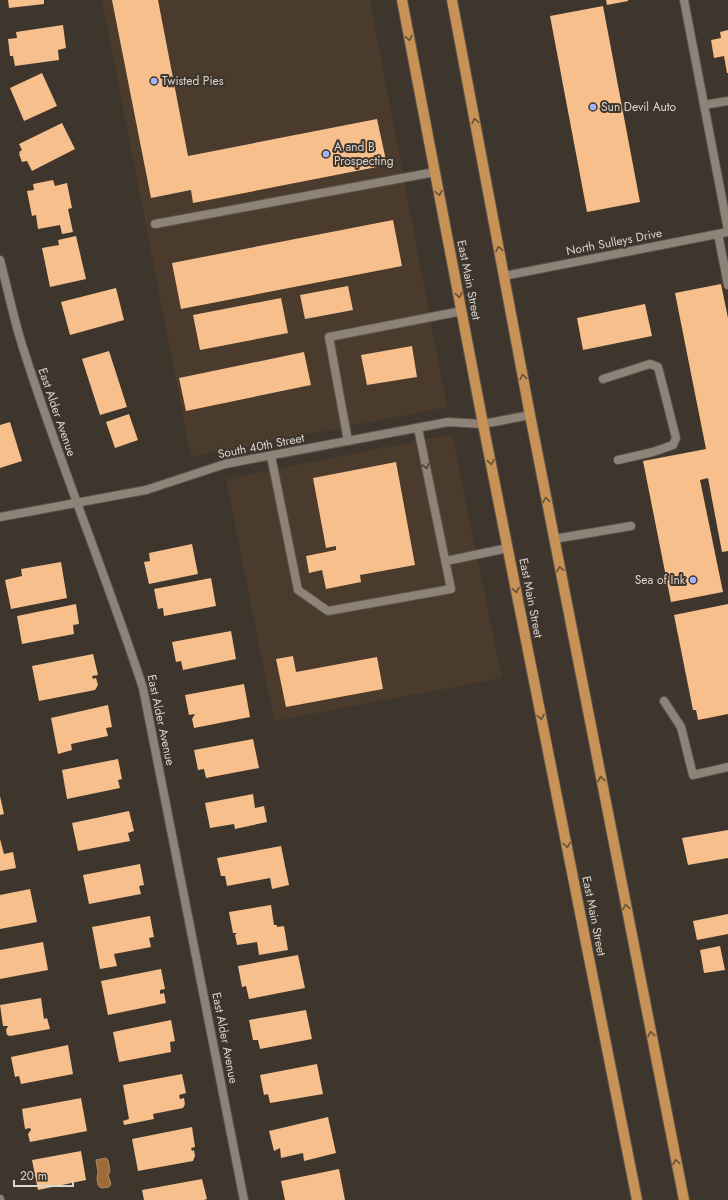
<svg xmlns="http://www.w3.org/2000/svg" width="728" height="1200" viewBox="0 0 728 1200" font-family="Jost,sans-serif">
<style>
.built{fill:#4a3b2d}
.water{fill:#9e6b39;stroke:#b08a66}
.building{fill:#f7bf8b}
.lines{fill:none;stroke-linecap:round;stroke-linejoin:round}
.service-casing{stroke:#5b534c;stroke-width:10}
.minor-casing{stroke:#5b534c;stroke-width:10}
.primary-casing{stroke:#5b534c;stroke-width:12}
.service{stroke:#8e8379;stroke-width:8}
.minor{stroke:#8e8379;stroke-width:8}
.primary{stroke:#c89156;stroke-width:10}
.oneway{stroke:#675139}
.oneway2{stroke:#4a4138}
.poi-dot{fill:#a2b2fd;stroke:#3e352c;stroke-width:1.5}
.labels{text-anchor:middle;stroke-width:4;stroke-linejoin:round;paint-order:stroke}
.poi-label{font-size:12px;fill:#dad4ce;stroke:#3e352c;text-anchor:start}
.street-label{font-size:12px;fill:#dad4ce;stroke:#3e352c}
</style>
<rect width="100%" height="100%" fill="#3e352c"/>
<!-- built -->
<path class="built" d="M 102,0 L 370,0 L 447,407 L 191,457 Z
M 452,434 L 502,678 L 274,721 L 226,479 Z"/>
<!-- water -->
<path class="water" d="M 106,1158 L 108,1160 L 110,1171 L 108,1175 L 111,1184 L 109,1187 L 101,1188 L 98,1185 L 97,1179 L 98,1172 L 96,1160 Z"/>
<!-- building -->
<path class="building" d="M 8,0 L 44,0 L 44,4 L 9,8 Z
M 112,0 L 158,0 L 188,156 L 377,119 L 387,165 L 193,203 L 191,190 L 151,198 Z
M 606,0 L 628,0 L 628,1 L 607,5 Z
M 603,6 L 640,202 L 587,212 L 550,16 Z
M 63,25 L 66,48 L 58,50 L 59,60 L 15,66 L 13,56 L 10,56 L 8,39 L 17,38 L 16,32 Z
M 728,30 L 728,73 L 727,73 L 724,56 L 714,58 L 711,40 L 721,38 L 720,32 Z
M 42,73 L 57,106 L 24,121 L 10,88 Z
M 62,123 L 75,149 L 32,171 L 27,161 L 22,162 L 19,154 L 20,154 L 19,152 L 22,150 L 19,144 Z
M 53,180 L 55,186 L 67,183 L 72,208 L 68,209 L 73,232 L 62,234 L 60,225 L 38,229 L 36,215 L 32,216 L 27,191 L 34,190 L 33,184 Z
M 393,220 L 402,266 L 181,309 L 172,263 Z
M 76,236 L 86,279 L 50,287 L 42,248 L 59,245 L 58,240 Z
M 721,284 L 728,318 L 728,551 L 722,552 L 708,478 L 700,480 L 723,592 L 671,602 L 643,461 L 706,449 L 675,293 Z
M 348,286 L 353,310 L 305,319 L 300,295 Z
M 116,288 L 124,320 L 70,335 L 61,302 Z
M 281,298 L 288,333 L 200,350 L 193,315 Z
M 645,304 L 652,336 L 583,350 L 577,318 Z
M 412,346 L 417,377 L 367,385 L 361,355 Z
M 109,351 L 127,407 L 100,415 L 82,359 Z
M 304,352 L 311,385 L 186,411 L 179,378 Z
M 129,414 L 138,440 L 115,448 L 106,422 Z
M 10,422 L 22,461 L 0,468 L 0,425 Z
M 396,462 L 415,565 L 360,575 L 361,582 L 326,589 L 322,570 L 309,573 L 306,556 L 336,550 L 336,546 L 326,548 L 313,478 Z
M 192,544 L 198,574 L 149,584 L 144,562 L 150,561 L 149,553 Z
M 61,562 L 67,598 L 11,609 L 5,580 L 22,576 L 21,569 Z
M 211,578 L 216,606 L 164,616 L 163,608 L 158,609 L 154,589 Z
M 76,604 L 79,624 L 73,625 L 74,634 L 22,644 L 17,616 Z
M 728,604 L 728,714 L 698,720 L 696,710 L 693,710 L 674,615 Z
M 231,631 L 236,659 L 183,670 L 181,661 L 176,662 L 172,642 Z
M 93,654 L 98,675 L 92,676 L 93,679 L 96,678 L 98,685 L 95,690 L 39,701 L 32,666 Z
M 293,656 L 296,672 L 377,657 L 383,689 L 286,707 L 276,659 Z
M 244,684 L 250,717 L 194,728 L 192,719 L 195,714 L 189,715 L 185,695 Z
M 108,705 L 112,727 L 106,728 L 108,736 L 71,744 L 72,750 L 58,754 L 51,718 Z
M 253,739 L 259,768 L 206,778 L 204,769 L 198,770 L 194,750 Z
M 118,759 L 122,779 L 118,780 L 120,788 L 67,799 L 62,770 Z
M 253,794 L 255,808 L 264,806 L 267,822 L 235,829 L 234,824 L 210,828 L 205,803 Z
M 0,796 L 4,814 L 0,815 Z
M 129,811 L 134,831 L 128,833 L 130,841 L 78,851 L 72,823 Z
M 728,830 L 728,858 L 688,865 L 682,838 Z
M 0,839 L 4,854 L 13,852 L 16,868 L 0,871 Z
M 281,846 L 289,885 L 272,889 L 270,878 L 227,886 L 225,876 L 221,876 L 217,858 Z
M 140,864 L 144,885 L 139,886 L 141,894 L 89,904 L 83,875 Z
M 30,889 L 37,922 L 0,929 L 0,895 Z
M 271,905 L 274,925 L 277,925 L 277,927 L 284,926 L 288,950 L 259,955 L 257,942 L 237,945 L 235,935 L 237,933 L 233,933 L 229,912 Z
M 728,914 L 728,934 L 697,940 L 693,921 Z
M 150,916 L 154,937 L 149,938 L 151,947 L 114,954 L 117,966 L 100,969 L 92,927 Z
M 43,942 L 48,970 L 0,979 L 0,950 Z
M 720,946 L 725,970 L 704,973 L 700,950 Z
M 298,955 L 305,988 L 249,999 L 246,986 L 242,987 L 238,966 Z
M 161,969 L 165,989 L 160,990 L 160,994 L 164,993 L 166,1003 L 108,1015 L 101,981 Z
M 41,998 L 44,1019 L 47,1018 L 50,1029 L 10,1036 L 7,1035 L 6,1030 L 8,1026 L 3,1026 L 0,1005 Z
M 306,1010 L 312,1039 L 260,1049 L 258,1040 L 253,1040 L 249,1020 Z
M 171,1020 L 175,1041 L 170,1042 L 171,1052 L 119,1062 L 113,1032 Z
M 68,1045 L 73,1074 L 21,1084 L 19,1076 L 15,1077 L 11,1057 Z
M 317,1064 L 323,1094 L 270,1103 L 268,1094 L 264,1095 L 260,1075 Z
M 182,1074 L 186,1093 L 179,1095 L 180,1099 L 184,1098 L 185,1104 L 183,1108 L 153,1114 L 154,1119 L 124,1125 L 123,1121 L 129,1119 L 123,1085 Z
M 81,1098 L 87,1131 L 30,1142 L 28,1134 L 31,1130 L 30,1128 L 25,1129 L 22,1109 Z
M 328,1117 L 336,1153 L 304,1161 L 303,1153 L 281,1158 L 280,1148 L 274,1151 L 269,1131 Z
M 192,1127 L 195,1147 L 191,1148 L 192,1151 L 194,1150 L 195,1156 L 193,1161 L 138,1171 L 132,1139 Z
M 81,1151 L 86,1180 L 38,1190 L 32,1160 Z
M 339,1169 L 345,1200 L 285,1200 L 281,1181 Z
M 202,1179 L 207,1199 L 204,1200 L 144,1200 L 142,1190 Z"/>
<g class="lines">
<defs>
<path id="service" d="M 684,0 L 728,230
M 704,105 L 728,101
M 155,224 L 435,172
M 718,234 L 728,285
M 603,379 L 650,364 L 658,367 L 676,438 L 673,445 L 653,452 L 618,460
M 348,441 L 329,337 L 462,311
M 271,456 L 298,590 L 328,611 L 451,589 L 418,428
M 146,490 L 225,464 L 448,422 L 483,424 L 530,415
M 554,539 L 631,526
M 446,561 L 508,548
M 664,701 L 681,727 L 693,775 L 728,767"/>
<path id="minor" d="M 0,260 C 8,290 14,321 24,351 C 60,464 106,575 143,688 L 244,1200
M 504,276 L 728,232
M 0,517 L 146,490
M 0,1199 L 0,1200"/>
<path id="primary" d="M 402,0 L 483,424 L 637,1200
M 452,0 L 530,415 L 684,1200"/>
</defs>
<!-- service casing -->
<use href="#service" class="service-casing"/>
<!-- minor casing -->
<use href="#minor" class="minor-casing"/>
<!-- primary casing -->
<use href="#primary" class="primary-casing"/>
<!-- service -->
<use href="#service" class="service"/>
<!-- minor -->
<use href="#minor" class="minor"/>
<!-- primary -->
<use href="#primary" class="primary"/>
</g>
<!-- one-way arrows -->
<defs><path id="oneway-chevron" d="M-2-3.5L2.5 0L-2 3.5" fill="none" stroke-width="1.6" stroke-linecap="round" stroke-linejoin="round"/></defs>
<g class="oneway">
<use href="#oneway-chevron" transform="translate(409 38) rotate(79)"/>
<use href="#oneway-chevron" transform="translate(475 121) rotate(-101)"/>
<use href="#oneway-chevron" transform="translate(439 193) rotate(79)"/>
<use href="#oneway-chevron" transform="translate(499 249) rotate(-101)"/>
<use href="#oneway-chevron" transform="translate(459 295) rotate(79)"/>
<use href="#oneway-chevron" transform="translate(523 377) rotate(-101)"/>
<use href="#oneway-chevron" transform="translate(491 462) rotate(79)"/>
<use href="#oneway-chevron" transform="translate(546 500) rotate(-101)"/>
<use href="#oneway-chevron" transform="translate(560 569) rotate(-101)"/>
<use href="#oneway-chevron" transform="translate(516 590) rotate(79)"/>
<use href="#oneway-chevron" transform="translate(541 717) rotate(79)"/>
<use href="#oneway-chevron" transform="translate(601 779) rotate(-101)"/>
<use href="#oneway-chevron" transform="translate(567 845) rotate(79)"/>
<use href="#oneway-chevron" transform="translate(626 907) rotate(-101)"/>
<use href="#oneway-chevron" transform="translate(651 1034) rotate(-101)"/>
<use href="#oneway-chevron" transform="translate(676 1162) rotate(-101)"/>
</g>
<use class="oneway2" href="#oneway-chevron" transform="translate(426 466) rotate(78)"/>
<!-- markers -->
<g class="poi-dot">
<circle cx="154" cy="81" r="4"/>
<circle cx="593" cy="107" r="4"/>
<circle cx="326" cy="154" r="4"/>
<circle cx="693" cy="580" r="4"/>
</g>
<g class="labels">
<!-- poi labels -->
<g class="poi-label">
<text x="162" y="85">Twisted Pies</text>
<text x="601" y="111">Sun Devil Auto</text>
<text x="334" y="151">A and B<tspan x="334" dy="14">Prospecting</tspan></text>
<text x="685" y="584" text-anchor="end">Sea of Ink</text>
</g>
<!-- street labels -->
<g class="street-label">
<text transform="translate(614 242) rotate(-11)" y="4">North Sulleys Drive</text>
<text transform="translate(469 280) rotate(79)" y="4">East Main Street</text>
<text transform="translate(57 412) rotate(71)" y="4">East Alder Avenue</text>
<text transform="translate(261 446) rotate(-11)" y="4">South 40th Street</text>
<text transform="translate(531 598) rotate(79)" y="4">East Main Street</text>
<text transform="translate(161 720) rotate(78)" y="4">East Alder Avenue</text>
<text transform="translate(594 916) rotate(79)" y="4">East Main Street</text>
<text transform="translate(225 1038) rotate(79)" y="4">East Alder Avenue</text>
</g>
</g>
<!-- scale -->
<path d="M14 1180v6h59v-6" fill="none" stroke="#dad4ce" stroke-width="2"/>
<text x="20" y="1180" font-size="12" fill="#dad4ce" stroke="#3e352c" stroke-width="3" paint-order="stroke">20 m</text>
</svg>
